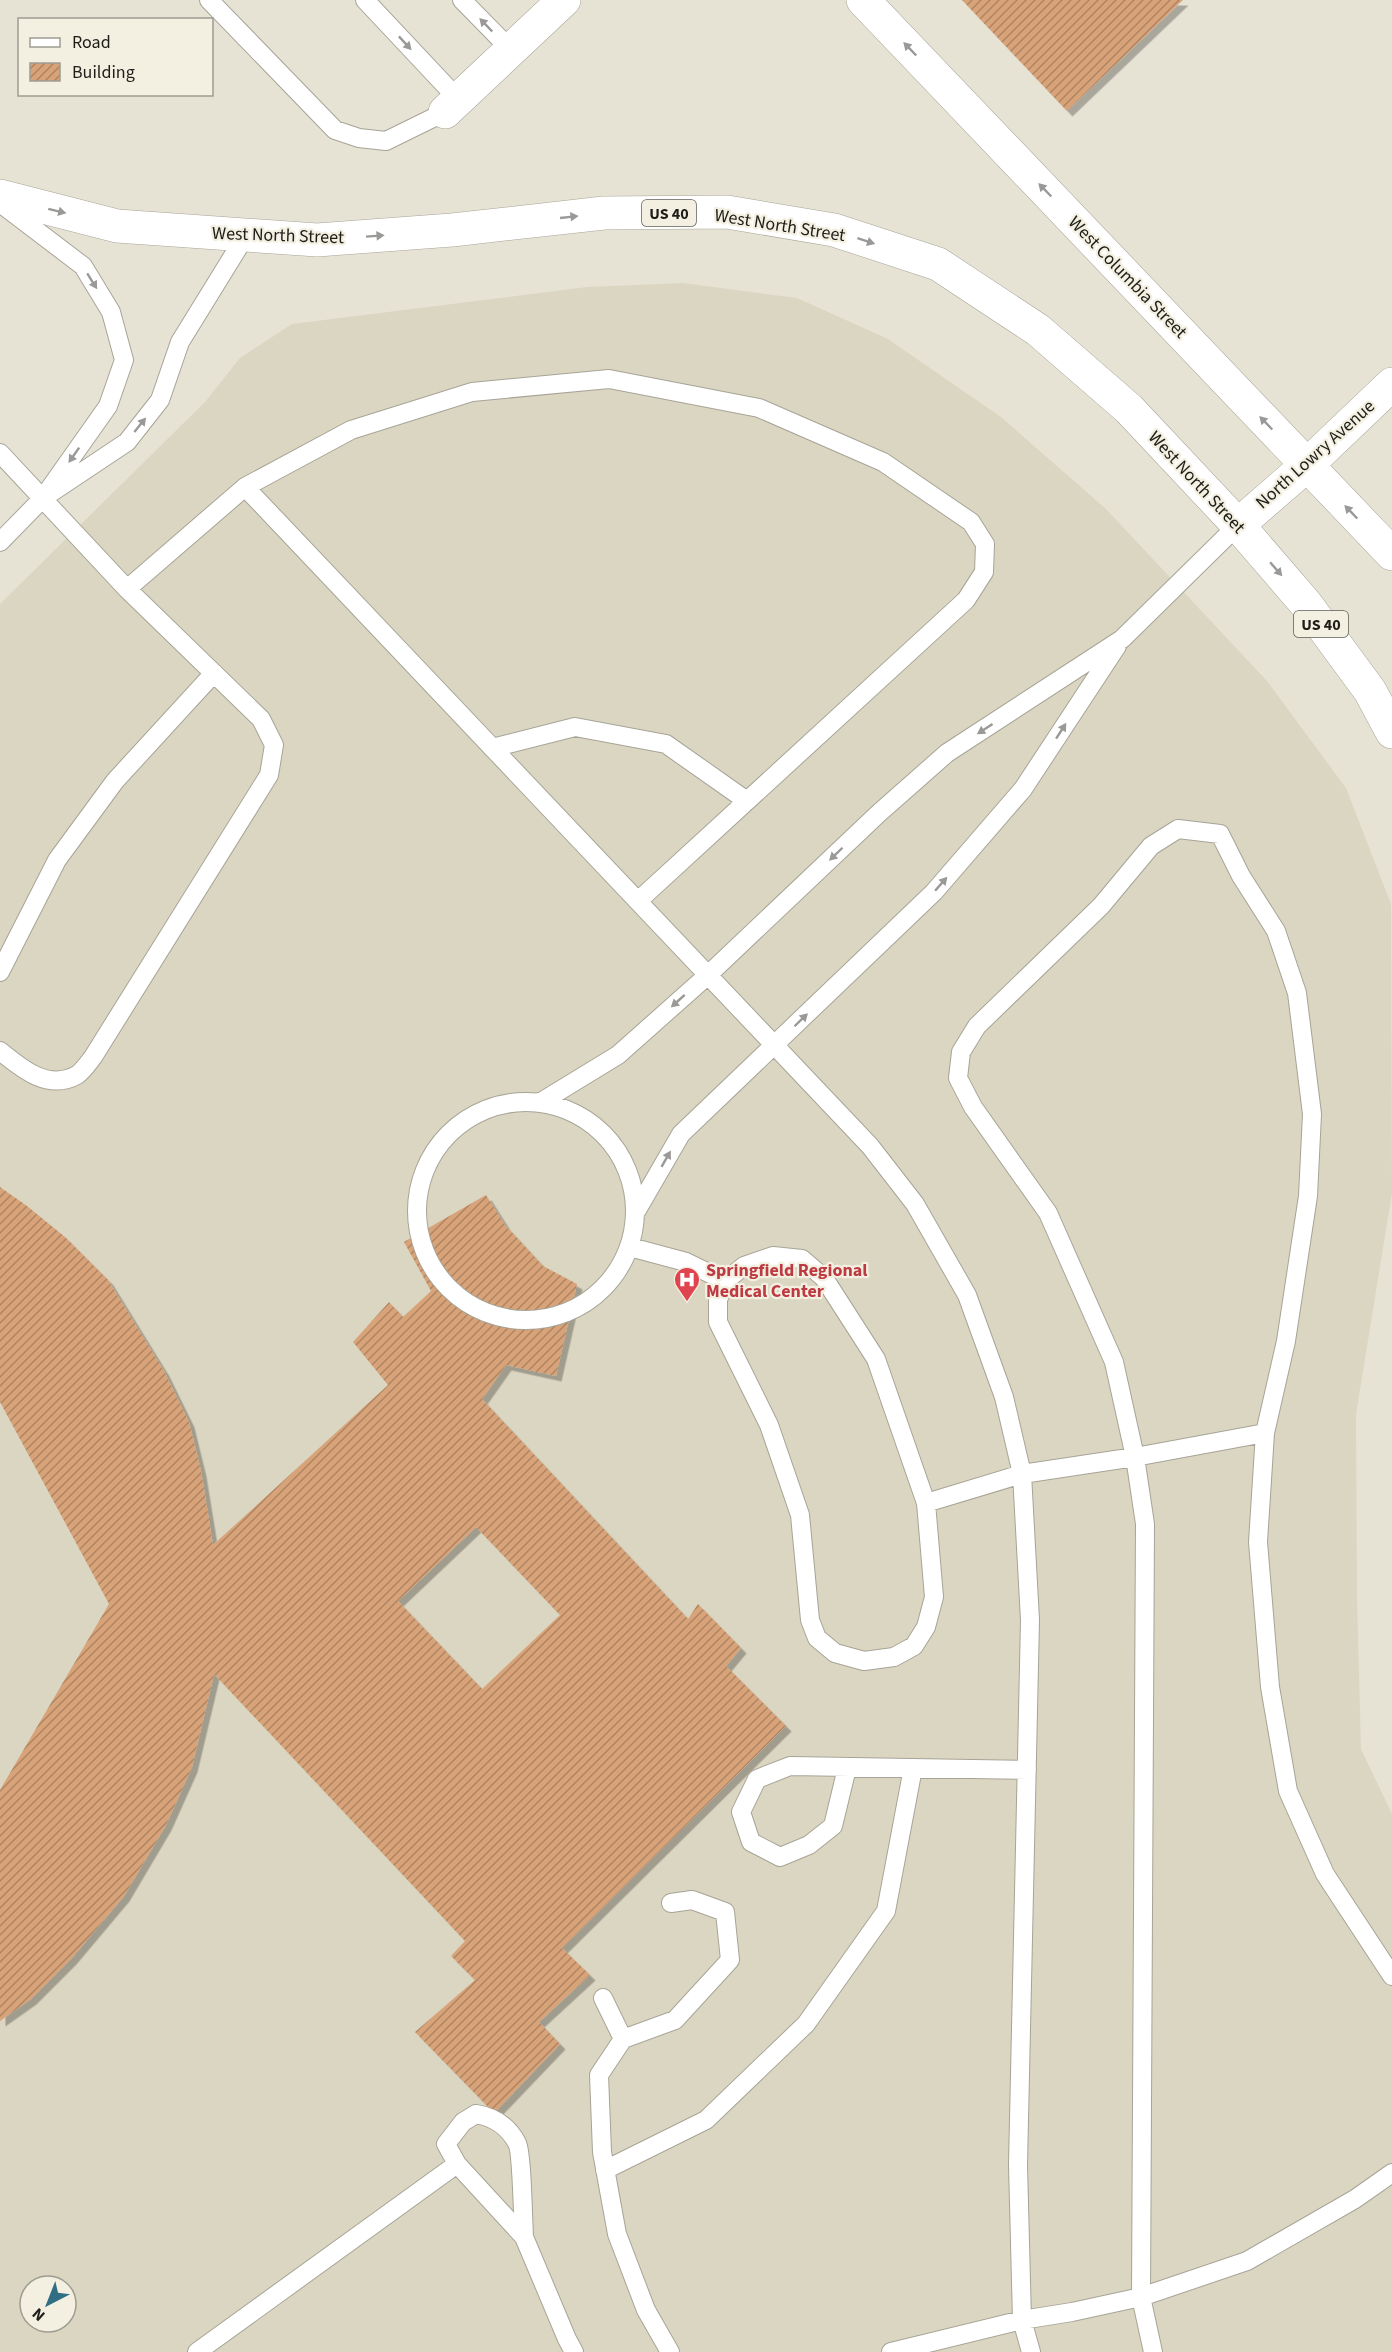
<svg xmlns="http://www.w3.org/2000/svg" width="1392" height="2352" viewBox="0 0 1392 2352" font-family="'Source Sans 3',sans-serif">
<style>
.built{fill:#dbd6c1;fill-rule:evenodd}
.building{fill:url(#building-hatch);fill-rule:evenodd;filter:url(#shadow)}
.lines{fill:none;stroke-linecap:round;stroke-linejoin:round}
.lane-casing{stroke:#a7a497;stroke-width:20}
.street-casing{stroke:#a7a497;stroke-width:34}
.secondary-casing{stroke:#a7a497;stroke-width:34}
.primary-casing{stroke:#a7a497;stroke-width:34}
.lane{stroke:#fff;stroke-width:18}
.street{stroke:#fff;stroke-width:33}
.secondary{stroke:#fff;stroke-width:33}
.primary{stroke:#fff;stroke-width:33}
.oneway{fill:#9a9997}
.labels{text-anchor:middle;stroke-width:4.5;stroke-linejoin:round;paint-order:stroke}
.shield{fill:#f3f0e2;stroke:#5e5c55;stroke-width:1.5}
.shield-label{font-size:16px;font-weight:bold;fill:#1e1d18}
.street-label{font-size:18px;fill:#1e1d18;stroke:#f3f0e2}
.health-label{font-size:18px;font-weight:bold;fill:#be3a42;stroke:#f3f0e2;text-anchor:start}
</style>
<defs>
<pattern id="building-hatch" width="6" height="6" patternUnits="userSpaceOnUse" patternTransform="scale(1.5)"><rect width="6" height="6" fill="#d8a379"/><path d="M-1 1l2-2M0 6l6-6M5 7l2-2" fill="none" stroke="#af8462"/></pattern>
<filter id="shadow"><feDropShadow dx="5.5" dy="5.5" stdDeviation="0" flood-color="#0004"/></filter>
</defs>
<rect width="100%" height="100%" fill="#e6e3d5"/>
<!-- built -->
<path class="built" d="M 683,283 L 797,298 L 888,339 L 1001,417 L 1106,509 L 1267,681 L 1346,788 L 1391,904 L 1392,1193 L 1356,1414 L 1357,1598 L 1361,1749 L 1392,1814 L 1392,2352 L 0,2352 L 0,604 L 205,402 L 240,358 L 292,324 L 587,287 ZM 30,2286 L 66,2286 L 66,2322 L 30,2322 Z"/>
<!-- building -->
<path class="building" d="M 962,0 L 1183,0 L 1067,111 Z
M 0,1187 L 27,1206 L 65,1237 L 108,1280 L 164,1371 L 189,1422 L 201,1471 L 213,1545 L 388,1385 L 353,1342 L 389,1302 L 403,1317 L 431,1291 L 404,1242 L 486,1195 L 505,1225 L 543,1266 L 577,1284 L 556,1376 L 506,1365 L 482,1399 L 688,1619 L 698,1604 L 741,1648 L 726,1666 L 786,1726 L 562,1948 L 590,1975 L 539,2022 L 560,2044 L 494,2113 L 415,2032 L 475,1980 L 451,1956 L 465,1941 L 214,1674 L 192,1767 L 166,1825 L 124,1896 L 71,1959 L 31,1999 L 0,2021 L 0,1790 L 109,1604 L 0,1402 ZM 476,1527 L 560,1615 L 482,1689 L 398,1601 Z"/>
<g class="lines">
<defs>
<path id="lane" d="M 209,0 L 335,130 L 359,138 L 386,141 L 445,112
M 365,0 L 458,99
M 462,0 L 511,50
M 0,453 L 127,589 L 261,719 L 274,745 L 269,775 L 93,1057 C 89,1062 83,1071 77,1075 C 48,1091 22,1069 0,1051
M 245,487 L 870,1146 L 915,1204 L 967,1295 L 1004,1397 L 1022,1474 L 1030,1620 L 1018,2165 L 1022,2320 L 1031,2352
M 52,492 L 127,442 L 160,400 L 180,342 L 246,235
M 0,542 L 43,498 L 108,406 L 124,360 L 111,312 L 83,266 L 0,203
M 127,589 L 245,487 L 351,430 L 472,392 L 609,379 L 759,408 L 883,462 L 971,522 L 985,544 L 984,572 L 966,600 L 638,901
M 492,748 L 575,727 L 666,744 L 747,801
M 0,972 L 57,860 L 115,781 L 214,673
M417 1211a109 109 0 1 1 218 0a109 109 0 1 1-218 0Z
M 541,1102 L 618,1055 L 708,975 L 879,813 L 947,753 L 1122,639 L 1238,525
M 637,1210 L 681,1134 L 934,892 L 1023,789 L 1117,646
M 630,1247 L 686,1262 L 725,1281 L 718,1300 L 718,1322 L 769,1425 L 800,1515 L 810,1620 L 817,1638 L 835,1653 L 864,1661 L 894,1657 L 914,1646 L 926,1627 L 934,1597 L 926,1503 L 876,1359 L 824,1278 L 802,1259 L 773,1256 L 744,1266 L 725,1281
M 926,1503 L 1022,1474 L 1135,1457 L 1265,1433
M 847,1768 L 833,1826 L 809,1845 L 780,1857 L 751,1842 L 741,1812 L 757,1779 L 790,1766 L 1027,1770
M 603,1998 L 623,2039
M 605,2170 L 706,2120 L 806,2024 L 886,1911 L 913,1768
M 524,2237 C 523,2221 522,2152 517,2143 C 508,2126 494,2117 476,2114 L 463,2122 L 446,2144 L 457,2164 L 524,2237 L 567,2339 L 574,2352
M 197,2352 L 457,2164
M 670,2352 L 646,2310 L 617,2234 L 602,2152 L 599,2075 L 623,2039 L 675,2020 L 730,1960 L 725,1912 L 692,1900 L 671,1903
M 891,2352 L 1022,2320 L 1072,2312 L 1141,2297 L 1247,2261 L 1355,2199 L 1392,2173
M 1153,2352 L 1141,2297 L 1145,1524 L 1135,1457 L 1114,1362 L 1048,1213 L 973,1107 L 958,1078 L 961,1052 L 977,1026 L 1101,906 L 1151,846 L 1178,829 L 1220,834 L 1241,876 L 1276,931 L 1297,993 L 1312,1114 L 1308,1196 L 1286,1341 L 1265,1433 L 1258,1542 L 1270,1687 L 1288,1791 L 1325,1874 L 1392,1976"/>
<path id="street" d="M 445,112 L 564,0"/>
<path id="secondary" d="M 1238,525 L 1307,465 L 1392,384"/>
<path id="primary" d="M 863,0 L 1392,554
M 0,196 L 117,226 L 317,240 L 452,230 L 604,213 L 727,212 L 834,230 L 938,264 L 1038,330 L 1129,409 L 1238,525 L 1306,604 L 1370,691 L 1392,732"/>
</defs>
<!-- lane casing -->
<use href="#lane" class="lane-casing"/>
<!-- street casing -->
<use href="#street" class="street-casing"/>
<!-- secondary casing -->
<use href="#secondary" class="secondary-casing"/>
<!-- primary casing -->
<use href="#primary" class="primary-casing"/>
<!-- lane -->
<use href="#lane" class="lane"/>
<!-- street -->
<use href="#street" class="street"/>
<!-- secondary -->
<use href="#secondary" class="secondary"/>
<!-- primary -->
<use href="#primary" class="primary"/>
</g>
<!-- one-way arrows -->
<defs><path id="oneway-solid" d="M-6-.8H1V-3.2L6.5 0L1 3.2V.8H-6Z" transform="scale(1.5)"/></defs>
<g class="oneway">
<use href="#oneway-solid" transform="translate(486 25) rotate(-134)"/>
<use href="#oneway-solid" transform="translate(405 43) rotate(47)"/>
<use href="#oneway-solid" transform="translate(910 49) rotate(-134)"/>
<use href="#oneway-solid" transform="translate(1045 190) rotate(-134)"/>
<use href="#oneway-solid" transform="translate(57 211) rotate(14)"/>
<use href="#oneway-solid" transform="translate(569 217) rotate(-6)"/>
<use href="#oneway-solid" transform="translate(375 236) rotate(-4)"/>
<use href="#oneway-solid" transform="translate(866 241) rotate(18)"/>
<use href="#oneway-solid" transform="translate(92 281) rotate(58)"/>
<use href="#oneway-solid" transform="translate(1266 423) rotate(-134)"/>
<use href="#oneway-solid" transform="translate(140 425) rotate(-51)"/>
<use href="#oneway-solid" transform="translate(74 455) rotate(125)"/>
<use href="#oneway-solid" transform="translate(1351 512) rotate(-134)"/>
<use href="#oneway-solid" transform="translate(1276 569) rotate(49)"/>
<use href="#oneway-solid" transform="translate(985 729) rotate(147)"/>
<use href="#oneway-solid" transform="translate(1061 731) rotate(-57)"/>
<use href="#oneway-solid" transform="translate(836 854) rotate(136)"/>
<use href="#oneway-solid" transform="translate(941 884) rotate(-49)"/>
<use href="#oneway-solid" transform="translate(678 1001) rotate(138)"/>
<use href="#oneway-solid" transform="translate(801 1020) rotate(-44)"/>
<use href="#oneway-solid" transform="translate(666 1159) rotate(-60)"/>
</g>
<!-- icons -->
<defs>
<symbol id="hospital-pin" viewBox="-11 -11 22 30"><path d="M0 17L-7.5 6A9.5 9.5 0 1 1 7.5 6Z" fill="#e0444e" stroke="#f3f0e2"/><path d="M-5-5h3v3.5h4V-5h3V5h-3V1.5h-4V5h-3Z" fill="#fff"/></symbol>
</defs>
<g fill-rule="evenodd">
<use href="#hospital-pin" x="672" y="1265" width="30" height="40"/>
</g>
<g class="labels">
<!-- shield labels -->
<g class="shield">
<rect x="642" y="200" width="54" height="26" rx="4.5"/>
<rect x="1294" y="611" width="54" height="26" rx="4.5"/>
</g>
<g class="shield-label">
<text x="669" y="219">US 40</text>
<text x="1321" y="630">US 40</text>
</g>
<!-- street labels -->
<g class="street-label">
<text transform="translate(780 225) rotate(9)" y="6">West North Street</text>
<text transform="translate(278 235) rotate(2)" y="6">West North Street</text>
<text transform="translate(1128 277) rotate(46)" y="6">West Columbia Street</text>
<text transform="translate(1315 454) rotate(-42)" y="6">North Lowry Avenue</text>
<text transform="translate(1197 482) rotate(47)" y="6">West North Street</text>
</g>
<!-- health labels -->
<g class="health-label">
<text x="706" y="1276">Springfield Regional<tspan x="706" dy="21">Medical Center</tspan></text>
</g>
</g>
<!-- legend -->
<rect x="18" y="18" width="195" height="78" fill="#f3f0e2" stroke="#9e9c91" stroke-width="1.5"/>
<rect x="30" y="38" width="30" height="9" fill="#ffffff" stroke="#9e9c91" stroke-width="1.5"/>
<text x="72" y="48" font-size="18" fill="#1e1d18">Road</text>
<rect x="30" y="63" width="30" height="18" fill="url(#building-hatch)" stroke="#9e9c91" stroke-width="1.5"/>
<text x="72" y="78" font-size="18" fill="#1e1d18">Building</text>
<!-- north arrow -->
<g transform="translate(48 2304) rotate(222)"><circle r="28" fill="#f3f0e2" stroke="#9e9c91" stroke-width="1.5"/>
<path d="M0-4.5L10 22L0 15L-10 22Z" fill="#306e84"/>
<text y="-9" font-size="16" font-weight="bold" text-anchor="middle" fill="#1e1d18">N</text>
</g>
</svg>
